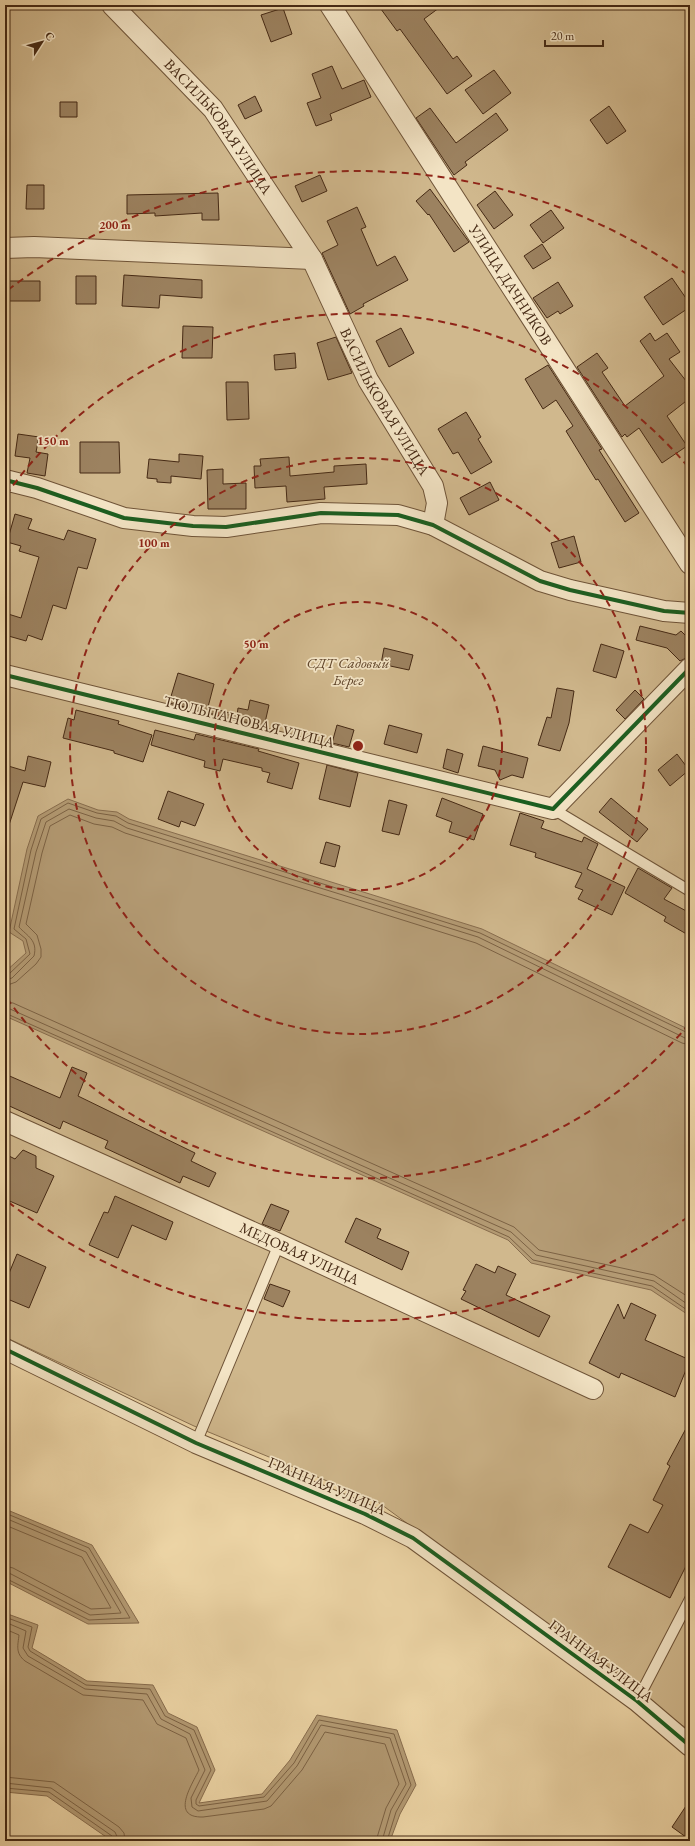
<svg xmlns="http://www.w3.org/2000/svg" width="695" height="1846" viewBox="0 0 695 1846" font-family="'EB Garamond',serif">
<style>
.green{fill:#d0b88d;stroke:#8a7050}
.water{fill:#b49b74;stroke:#886d4e}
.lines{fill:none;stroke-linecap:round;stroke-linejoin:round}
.shore{stroke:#7c6244;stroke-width:1}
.building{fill:#9c8260;stroke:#452914}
.lane-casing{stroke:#6f5438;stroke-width:12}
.street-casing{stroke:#6f5438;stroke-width:22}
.lane{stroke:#f3e4c5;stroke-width:10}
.street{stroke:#f3e4c5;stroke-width:20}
.cycleway-casing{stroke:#f3e4c5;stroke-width:6}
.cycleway{stroke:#1b5e20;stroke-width:4}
.ring{fill:none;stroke:#8f2418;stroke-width:2;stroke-dasharray:7 5}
.labels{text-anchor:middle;stroke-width:3.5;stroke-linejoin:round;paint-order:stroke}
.street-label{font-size:15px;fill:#452914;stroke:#f3e4c5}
.park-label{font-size:15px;font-style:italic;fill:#61462c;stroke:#f3e4c5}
.centre{fill:#8f2418;stroke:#f3e4c5;stroke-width:2}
.ring-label{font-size:12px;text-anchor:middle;font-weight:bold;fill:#8f2418;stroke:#f3e4c5;stroke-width:3.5;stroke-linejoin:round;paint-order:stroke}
</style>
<rect width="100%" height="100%" fill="#edd5a6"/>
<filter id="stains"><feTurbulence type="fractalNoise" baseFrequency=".005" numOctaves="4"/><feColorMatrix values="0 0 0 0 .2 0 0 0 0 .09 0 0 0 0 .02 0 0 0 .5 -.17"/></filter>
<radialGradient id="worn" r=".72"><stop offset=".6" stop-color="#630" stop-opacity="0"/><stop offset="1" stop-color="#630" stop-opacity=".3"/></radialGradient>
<!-- green -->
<path class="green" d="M 5,5 L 690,5 L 690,1731 L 378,1502 L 194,1426 L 5,1337 Z"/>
<!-- water -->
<path class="water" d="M 68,799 L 98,810 L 117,812 L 129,819 L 482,929 L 690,1030 L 690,1316 L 651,1290 L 531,1263 L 508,1240 L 5,1016 L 5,972 L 26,953 L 23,941 L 9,932 L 27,849 L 38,816 Z
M 5,1509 L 92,1545 L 139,1623 L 88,1624 L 5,1581 Z
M 5,1613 L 38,1625 L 32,1648 L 87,1681 L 153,1685 L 168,1713 L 197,1727 L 215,1770 L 199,1803 L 262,1794 L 290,1760 L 317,1715 L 397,1730 L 416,1785 L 400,1814 L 390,1841 L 112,1841 L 47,1796 L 5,1792 Z"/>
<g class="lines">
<!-- shore -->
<path class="shore" d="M 5,975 L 9,974 L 30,954 L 26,939 L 14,929 L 31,850 L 41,819 L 68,803 L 97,813 L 116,816 L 128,823 L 480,933 L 690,1034
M 5,980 L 12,978 L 34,956 C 38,940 27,936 19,927 L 36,852 L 46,822 L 69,809 L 96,818 L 114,821 L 127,828 L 478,937 L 685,1038 L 690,1039
M 5,986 L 16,982 L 36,964 L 41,957 L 41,949 L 37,935 L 26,924 L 42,853 L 50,826 L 70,815 L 94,824 L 112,827 L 125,833 L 476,943 L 682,1043 L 690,1045
M 5,1002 L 13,1003 L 514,1227 L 539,1250 L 654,1275 L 690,1298
M 5,1008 L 10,1009 L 511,1232 L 536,1255 L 654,1281 L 690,1306
M 5,1013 L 509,1237 L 533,1260 L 652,1286 L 690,1312
M 5,1513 L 89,1548 L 130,1618 L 89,1620 L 5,1578
M 5,1518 L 86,1552 L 121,1613 L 90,1615 L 11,1574 L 5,1572
M 5,1525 L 82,1557 L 111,1608 L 91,1609 L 13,1568 L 5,1566
M 5,1617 L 32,1627 L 28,1647 L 30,1651 L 86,1685 L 150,1689 L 165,1716 L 194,1730 L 211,1770 L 196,1800 L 196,1804 L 199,1806 L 264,1797 L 294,1763 L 319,1720 L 394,1734 L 411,1785 L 396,1812 L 387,1841
M 5,1622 L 26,1631 L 23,1648 L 28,1656 L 85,1689 L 147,1694 L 161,1719 L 190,1734 L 205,1770 L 191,1798 L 192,1807 L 198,1811 L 267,1801 L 297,1766 L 321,1725 L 390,1738 L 406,1784 L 391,1810 L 382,1841
M 5,1629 L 19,1635 C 18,1645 15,1653 25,1661 L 83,1695 L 143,1700 L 157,1724 L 186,1738 L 199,1770 C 193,1783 169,1818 203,1817 L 264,1809 L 271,1806 L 302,1770 L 325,1732 L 385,1744 L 399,1784 L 386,1808 L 376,1841
M 5,1777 L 54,1782 L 119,1827 L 124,1833 L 125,1841
M 5,1783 L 51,1788 L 115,1832 L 119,1841
M 5,1788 L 49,1792 L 112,1836 L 114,1841"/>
</g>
<!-- building -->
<path class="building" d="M 378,5 L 443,5 L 424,19 L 453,59 L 457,56 L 472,76 L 447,94 L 400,29 L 397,31 Z
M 283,8 L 292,34 L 271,42 L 261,15 Z
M 332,66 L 342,89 L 364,80 L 371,97 L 330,114 L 332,120 L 316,126 L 307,103 L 321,98 L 312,74 Z
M 494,70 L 511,93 L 483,114 L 465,90 Z
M 255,96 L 262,111 L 245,119 L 238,105 Z
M 60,102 L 77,102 L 77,117 L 60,117 Z
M 609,106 L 626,131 L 607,144 L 590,120 Z
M 430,108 L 456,143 L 496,113 L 508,130 L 465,162 L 467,165 L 454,175 L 416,118 Z
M 320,175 L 327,191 L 302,202 L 295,186 Z
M 27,185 L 44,185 L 44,209 L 26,209 Z
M 430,189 L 469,242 L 454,252 L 429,214 L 428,215 L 416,201 Z
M 495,191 L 513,215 L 494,229 L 477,205 Z
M 218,193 L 219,220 L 202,220 L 202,213 L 155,216 L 155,213 L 127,214 L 127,195 Z
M 357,207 L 366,227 L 361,229 L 377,266 L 395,256 L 408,280 L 363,304 L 364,306 L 350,314 L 322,253 L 338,245 L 327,221 Z
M 551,210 L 564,228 L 543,243 L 530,225 Z
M 542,244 L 551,258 L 533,269 L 524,256 Z
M 124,275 L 202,280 L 202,298 L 160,295 L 159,308 L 122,306 Z
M 76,276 L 96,276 L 96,304 L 76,304 Z
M 672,278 L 690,304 L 690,307 L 663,325 L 644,297 Z
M 6,281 L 40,281 L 40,301 L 6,301 Z
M 558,282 L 573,306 L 560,314 L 558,311 L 547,318 L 533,298 Z
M 183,326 L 213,327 L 212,358 L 182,358 Z
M 401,328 L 414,353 L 389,367 L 376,341 Z
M 650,333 L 655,341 L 667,333 L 680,352 L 669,359 L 690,386 L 690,398 L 667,416 L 687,446 L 662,463 L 639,428 L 627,437 L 625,434 L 622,437 L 577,367 L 597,353 L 608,368 L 602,372 L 625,406 L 664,376 L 640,341 Z
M 336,337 L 352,373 L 328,380 L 317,343 Z
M 295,353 L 296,368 L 275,370 L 274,355 Z
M 548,365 L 602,449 L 599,450 L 639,513 L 625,522 L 598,479 L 596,480 L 566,431 L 573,426 L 556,400 L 543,409 L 525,379 Z
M 226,382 L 248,382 L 249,419 L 227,420 Z
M 466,412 L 481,437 L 478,439 L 492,462 L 471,474 L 458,452 L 453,454 L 438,429 Z
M 18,434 L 39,437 L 36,452 L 48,454 L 45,476 L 27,473 L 30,458 L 15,456 Z
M 80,442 L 119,442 L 120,473 L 80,473 Z
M 179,454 L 203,456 L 201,479 L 171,476 L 171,483 L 157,482 L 157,479 L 147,478 L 149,459 L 179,462 Z
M 289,457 L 290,476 L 334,472 L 334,466 L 366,464 L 367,484 L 324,487 L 325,499 L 287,502 L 286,486 L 255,488 L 254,466 L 261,466 L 260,459 Z
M 223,469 L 223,484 L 246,483 L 246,509 L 208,509 L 207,470 Z
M 490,482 L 499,500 L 469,515 L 460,498 Z
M 15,514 L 32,519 L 28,529 L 64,540 L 68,530 L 96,539 L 87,569 L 78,567 L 66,609 L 53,605 L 42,640 L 28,635 L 26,641 L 5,635 L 5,613 L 21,618 L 39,557 L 19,551 L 21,546 L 7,542 Z
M 574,536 L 581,562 L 559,568 L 551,543 Z
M 640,626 L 676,635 L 681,631 L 690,640 L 690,656 L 680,661 L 667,648 L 636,640 Z
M 601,644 L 624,651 L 616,678 L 593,671 Z
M 384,648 L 413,655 L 409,670 L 381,664 Z
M 178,673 L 214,684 L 208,707 L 237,715 L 238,708 L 248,710 L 250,700 L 269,705 L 264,727 L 169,703 Z
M 557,688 L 574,691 L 569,723 L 560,751 L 538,745 L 547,717 L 551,718 Z
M 635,690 L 644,699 L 625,719 L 616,710 Z
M 76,710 L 119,721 L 118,724 L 152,735 L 143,762 L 114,753 L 114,751 L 63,738 L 68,718 L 74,720 Z
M 337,725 L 354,730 L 349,747 L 332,743 Z
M 389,725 L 422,734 L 417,753 L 384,744 Z
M 155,730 L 194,740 L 196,734 L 259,749 L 258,751 L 299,763 L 292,789 L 267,782 L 270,773 L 262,771 L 262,768 L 223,759 L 220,771 L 204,767 L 205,761 L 151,745 Z
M 483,746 L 528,758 L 523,778 L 512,775 L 500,780 L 495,770 L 478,766 Z
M 447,749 L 463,754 L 458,773 L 443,768 Z
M 677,754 L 689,770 L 670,786 L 658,770 Z
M 28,756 L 51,762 L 45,787 L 23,782 L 8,828 L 5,828 L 5,765 L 25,771 Z
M 327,765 L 358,773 L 350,807 L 319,799 Z
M 168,791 L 204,804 L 195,826 L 181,821 L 179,827 L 158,819 Z
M 442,798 L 483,814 L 474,840 L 449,832 L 452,822 L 436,816 Z
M 611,798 L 648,829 L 637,842 L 599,812 Z
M 389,800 L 407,805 L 399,835 L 382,831 Z
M 520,813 L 544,821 L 541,828 L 582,842 L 584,837 L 598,844 L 587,869 L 625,887 L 612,915 L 578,899 L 583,890 L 575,887 L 582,873 L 535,857 L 536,853 L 510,845 Z
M 326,842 L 340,846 L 335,867 L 320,863 Z
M 638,868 L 672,888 L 664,899 L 690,913 L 690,936 L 664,921 L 666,917 L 625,893 Z
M 72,1067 L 87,1073 L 78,1096 L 195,1153 L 191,1161 L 216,1173 L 209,1187 L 183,1176 L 180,1183 L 105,1148 L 108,1141 L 63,1121 L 60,1129 L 5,1104 L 5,1074 L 60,1098 Z
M 23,1150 L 36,1156 L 36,1168 L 54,1176 L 37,1213 L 5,1199 L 5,1154 L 15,1159 Z
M 115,1196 L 173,1222 L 166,1240 L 132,1225 L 118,1258 L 89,1245 L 104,1212 L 108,1213 Z
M 271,1204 L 289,1211 L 280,1231 L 262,1224 Z
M 356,1218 L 381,1229 L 377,1238 L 409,1252 L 402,1270 L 345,1242 Z
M 17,1254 L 46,1267 L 29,1308 L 5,1298 L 5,1283 Z
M 476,1264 L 495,1273 L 498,1266 L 516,1274 L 506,1295 L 550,1316 L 539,1337 L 461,1299 L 466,1291 L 463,1290 Z
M 270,1284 L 290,1291 L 283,1307 L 264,1299 Z
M 631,1303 L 656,1315 L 645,1340 L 690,1360 L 675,1397 L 621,1373 L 619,1378 L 589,1363 L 618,1304 L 624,1319 Z
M 690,1421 L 690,1569 L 686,1566 L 670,1598 L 608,1567 L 630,1524 L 648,1533 L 663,1505 L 653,1500 L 670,1466 L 667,1464 Z
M 690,1800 L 690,1840 L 672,1827 Z"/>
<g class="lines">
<defs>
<path id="lane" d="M 553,809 L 690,891
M 196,1443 L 279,1244
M 637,1701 L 690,1599"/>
<g id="street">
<path id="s1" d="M 112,5 L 213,109 L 312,259 L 368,380 L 433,486 L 437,503 L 433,525"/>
<path id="s2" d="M 330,5 L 690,564"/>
<path d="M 5,248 L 34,247 L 312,259"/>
<path d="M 5,480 L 37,488 L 124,518 L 193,526 L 226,527 L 321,513 L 398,515 L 433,525 L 540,581 L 570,590 L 664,611 L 690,613"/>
<path d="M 5,675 L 553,809 L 690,668"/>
<path id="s3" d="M 5,1121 L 279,1244 L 593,1389"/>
<path d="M 5,1349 L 196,1443 L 365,1514 L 413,1538 L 637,1701 L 690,1746"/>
</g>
</defs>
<!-- lane casing -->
<use href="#lane" class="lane-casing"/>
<!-- street casing -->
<use href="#street" class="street-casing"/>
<!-- lane -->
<use href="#lane" class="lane"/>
<!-- street -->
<use href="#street" class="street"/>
<defs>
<path id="cycleway" d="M 5,480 L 37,488 L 124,518 L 193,526 L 226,527 L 321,513 L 398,515 L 433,525 L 540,581 L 570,590 L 664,611 L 690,613
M 5,675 L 553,809 L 690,668
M 5,1349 L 196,1443 L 365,1514 L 413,1538 L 637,1701 L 690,1746"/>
</defs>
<!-- cycleway casing -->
<use href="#cycleway" class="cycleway-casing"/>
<!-- cycleway -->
<use href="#cycleway" class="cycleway"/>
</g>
<!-- distance rings -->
<g class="ring">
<circle cx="358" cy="746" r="144"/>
<circle cx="358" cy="746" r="288"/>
<path d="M689 1024A432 432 0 0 1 6 997M6 495A432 432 0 0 1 689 468"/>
<path d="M688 1217A575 575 0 0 1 8 1202M8 290A575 575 0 0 1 688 275"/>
</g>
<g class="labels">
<!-- street labels -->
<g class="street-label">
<text dy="5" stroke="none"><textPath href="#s1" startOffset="162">ВАСИЛЬКОВАЯ УЛИЦА</textPath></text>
<text dy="5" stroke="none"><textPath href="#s2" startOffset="333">УЛИЦА ДАЧНИКОВ</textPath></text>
<text dy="5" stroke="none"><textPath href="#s1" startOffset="485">ВАСИЛЬКОВАЯ УЛИЦА</textPath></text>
<text transform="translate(249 722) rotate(14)" y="5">ТЮЛЬПАНОВАЯ УЛИЦА</text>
<text dy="5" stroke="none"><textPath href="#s3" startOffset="323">МЕДОВАЯ УЛИЦА</textPath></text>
<text transform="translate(327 1486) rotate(23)" y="5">ГРАННАЯ УЛИЦА</text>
<text transform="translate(601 1661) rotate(37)" y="5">ГРАННАЯ УЛИЦА</text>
</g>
<!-- park labels -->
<g class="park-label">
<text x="348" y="668">СДТ Садовый<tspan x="348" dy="17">Берег</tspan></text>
</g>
</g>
<circle cx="358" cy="746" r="6" class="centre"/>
<g class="ring-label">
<text x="115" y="229">200 m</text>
<text x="53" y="445">150 m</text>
<text x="154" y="547">100 m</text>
<text x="256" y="648">50 m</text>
</g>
<!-- margin -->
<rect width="695" height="1846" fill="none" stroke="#edd5a6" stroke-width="20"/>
<rect x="6" y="6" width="683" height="1834" fill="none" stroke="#452914" stroke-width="2"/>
<rect x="10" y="10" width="675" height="1826" fill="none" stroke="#452914"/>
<!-- north arrow -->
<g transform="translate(42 42) rotate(54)" stroke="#f3e4c5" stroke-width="3" paint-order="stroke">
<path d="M0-3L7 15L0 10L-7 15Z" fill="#452914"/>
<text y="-6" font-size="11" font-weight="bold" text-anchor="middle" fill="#452914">С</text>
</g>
<!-- scale -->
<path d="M545 40v6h58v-6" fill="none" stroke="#452914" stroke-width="2"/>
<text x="551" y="40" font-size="12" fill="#452914" stroke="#f3e4c5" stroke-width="3" paint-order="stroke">20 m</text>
<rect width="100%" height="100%" filter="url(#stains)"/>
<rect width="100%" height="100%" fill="url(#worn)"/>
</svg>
